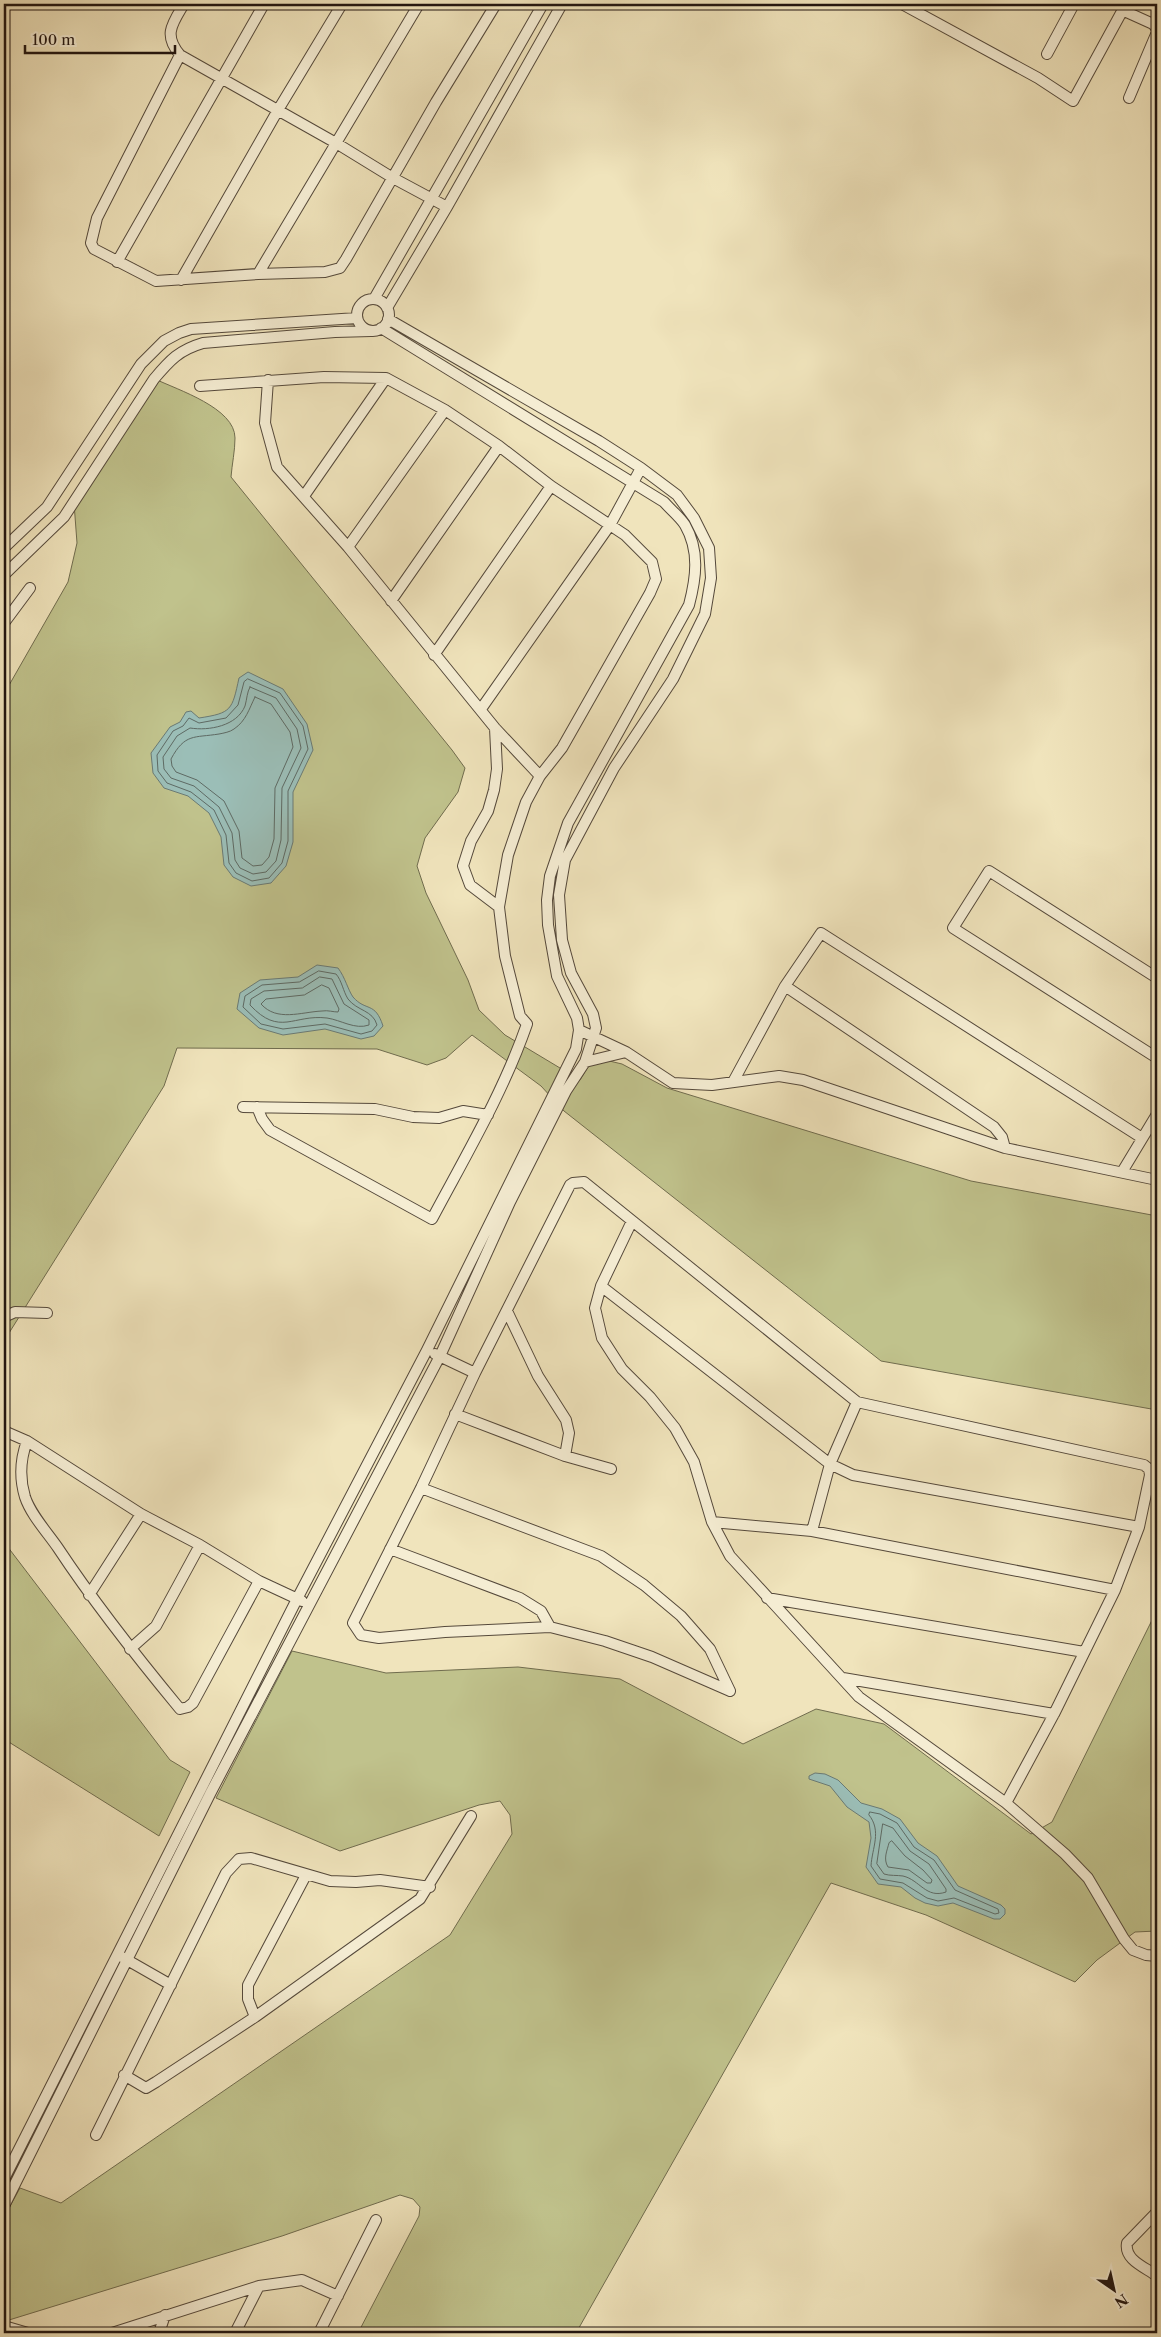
<svg xmlns="http://www.w3.org/2000/svg" width="1161" height="2337" viewBox="0 0 1161 2337" font-family="'Libre Caslon Text',serif">
<style>
.green{fill:#c0c28c;stroke:#706c4e}
.water{fill:#9bbeb7;stroke:#6a7a74}
.lines{fill:none;stroke-linecap:round;stroke-linejoin:round}
.shore{stroke:#5e6a64;stroke-width:1}
.minor-casing{stroke:#55493b;stroke-width:12}
.minor{stroke:#f5edd3;stroke-width:10}
</style>
<rect width="100%" height="100%" fill="#f0e4bc"/>
<filter id="stains"><feTurbulence type="fractalNoise" baseFrequency=".004" numOctaves="4"/><feColorMatrix values="0 0 0 0 .2 0 0 0 0 .09 0 0 0 0 .02 0 0 0 .5 -.17"/></filter>
<radialGradient id="worn" r=".72"><stop offset=".6" stop-color="#630" stop-opacity="0"/><stop offset="1" stop-color="#630" stop-opacity=".3"/></radialGradient>
<!-- green -->
<path class="green" d="M 155,379 C 178,390 235,408 235,438 C 235,451 232,464 231,477 L 452,750 L 465,768 L 458,792 L 425,838 L 417,866 L 426,893 L 468,980 L 479,1010 L 505,1035 L 580,1080 L 588,1067 L 601,1059 L 622,1064 L 667,1088 L 971,1181 L 1157,1216 L 1157,1410 L 881,1361 L 564,1111 L 541,1086 L 472,1035 L 446,1058 L 427,1065 L 377,1049 L 177,1048 L 164,1086 L 4,1341 L 4,694 L 68,582 L 77,543 L 74,503 Z
M 4,1542 L 170,1760 L 190,1772 L 159,1836 L 4,1739 Z
M 1157,1610 L 1157,1931 L 1135,1932 L 1097,1960 L 1075,1982 L 926,1915 L 831,1883 L 576,2333 L 358,2333 L 419,2216 L 420,2207 L 413,2199 L 400,2195 L 282,2236 L 9,2320 L 4,2318 L 4,2217 L 20,2188 L 61,2203 L 450,1935 L 512,1834 L 510,1815 L 500,1801 L 479,1805 L 340,1851 L 216,1798 L 292,1651 L 386,1673 L 518,1667 L 620,1679 L 743,1744 L 816,1709 L 884,1724 L 1031,1834 L 1052,1822 Z"/>
<!-- water -->
<path class="water" d="M 248,672 L 283,689 L 307,724 L 313,750 L 293,792 L 293,842 L 286,866 L 271,883 L 251,886 L 233,877 L 224,865 L 221,837 L 209,813 L 188,796 L 164,788 L 153,773 L 151,753 L 170,727 L 180,722 L 186,712 L 191,711 L 199,718 C 232,713 232,710 239,678 Z
M 317,965 L 338,968 C 345,977 348,990 353,997 C 366,1012 375,1001 383,1026 L 374,1036 L 361,1039 L 325,1029 L 283,1035 L 259,1028 L 237,1009 L 240,993 L 260,980 L 298,977 Z
M 815,1773 L 825,1774 L 838,1780 L 861,1803 L 882,1809 L 900,1819 L 918,1843 L 937,1856 L 958,1886 L 1001,1905 L 1005,1909 L 1005,1914 L 1000,1919 L 994,1919 L 953,1903 L 938,1906 L 925,1903 L 915,1898 L 901,1887 L 878,1884 L 866,1867 L 871,1838 L 869,1822 L 847,1807 L 830,1786 L 809,1779 L 809,1776 Z"/>
<g class="lines">
<!-- shore -->
<path class="shore" d="M 248,679 L 280,693 L 303,726 L 308,749 L 288,791 L 288,841 L 282,863 L 269,878 L 252,881 L 236,873 L 229,863 L 226,835 L 214,810 L 191,792 L 167,783 L 158,771 L 157,755 L 173,731 L 183,726 L 189,718 L 199,723 L 226,718 L 238,705 L 244,682 Z
M 250,687 L 276,698 L 297,729 L 301,748 L 282,788 L 281,840 L 276,861 L 266,872 L 253,874 L 240,868 L 235,860 L 232,833 L 219,807 L 194,786 L 171,778 L 164,769 L 163,757 L 177,736 L 190,728 C 209,731 237,726 245,706 C 247,699 247,692 250,687 Z
M 255,697 L 271,704 L 290,732 L 293,747 L 275,788 L 274,839 L 269,857 L 262,865 L 253,866 L 242,858 L 239,831 L 224,801 L 197,780 L 176,772 L 172,766 L 171,759 C 185,733 194,738 219,734 C 224,733 230,732 234,729 C 246,721 249,709 255,697 Z
M 319,971 L 336,974 C 342,981 343,991 348,999 C 357,1011 373,1010 377,1025 L 372,1031 L 361,1034 L 325,1024 L 283,1029 L 261,1024 L 243,1007 L 245,996 L 262,985 L 299,982 Z
M 320,977 L 332,979 L 344,1004 L 369,1020 L 369,1025 C 355,1030 341,1020 327,1018 C 293,1014 280,1037 250,1005 L 251,999 L 264,991 L 302,988 Z
M 322,985 L 329,988 L 339,1009 L 338,1012 C 333,1012 328,1010 322,1011 C 301,1012 277,1022 261,1004 L 266,999 L 304,995 Z
M 870,1812 L 880,1814 L 897,1823 L 914,1847 L 934,1860 L 955,1890 L 998,1909 L 999,1913 L 995,1914 L 954,1898 L 938,1901 L 927,1898 L 903,1883 L 880,1879 L 871,1866 C 872,1848 882,1831 869,1815 Z
M 883,1824 L 893,1828 L 910,1851 L 929,1864 L 946,1889 L 946,1892 C 926,1899 920,1880 903,1876 C 897,1875 890,1876 884,1874 L 877,1864 Z
M 892,1841 L 905,1856 L 923,1870 L 932,1880 L 931,1883 L 927,1883 L 909,1870 L 888,1867 C 883,1859 887,1851 889,1843 Z"/>
<defs>
<path id="minor" d="M 184,4 C 172,24 163,35 180,55 L 336,143 L 393,178 L 447,207
M 902,4 L 1038,78 L 1073,101 L 1126,4
M 1122,10 L 1153,24 L 1157,29
M 1047,54 L 1074,4
M 180,55 L 97,218 L 91,243 L 94,249 L 156,281 L 258,274 L 325,272 L 340,268 L 346,259 L 436,102 L 496,4
M 1129,98 L 1157,32
M 117,262 L 264,4
M 258,274 L 419,4
M 181,280 L 278,110 L 342,4
M 374,299 L 543,4
M357 315a16 16 0 1 1 32 0a16 16 0 1 1-32 0Z
M 387,308 L 447,207 L 562,4
M 268,380 L 265,423 L 277,467 L 348,547 L 495,728 L 540,776
M 200,386 L 324,377 L 386,378 L 445,410 L 499,446 L 551,486 L 625,535 L 652,562 L 656,579 L 650,593 L 562,748 L 540,776 L 526,802 L 508,855 L 499,907 L 505,956 L 520,1016 L 527,1024 C 503,1093 466,1155 432,1219 L 270,1130 L 262,1119 L 257,1107
M 304,496 L 386,378
M 348,547 L 445,410
M 4,548 L 47,507 L 141,364 L 164,341 L 179,333 L 191,329 L 357,318
M 4,575 L 64,517 L 154,379 C 170,360 179,350 203,343 L 335,332 L 371,331
M 391,601 L 499,446
M 4,623 L 30,588
M 434,655 L 551,486
M 481,709 L 610,525 L 641,468
M 495,728 L 497,769 L 494,790 L 488,811 L 471,841 L 463,866 L 470,885 L 499,907
M 1157,978 L 989,871 L 953,928 L 1157,1058
M 785,986 L 994,1127 L 1002,1137 L 1005,1148
M 579,1030 L 626,1052 L 673,1083 L 712,1085 L 779,1076 L 803,1080 L 1005,1148 L 1157,1180
M 585,1062 L 626,1052
M 733,1082 L 785,986 L 821,933 L 1142,1138
M 243,1107 L 375,1109 L 413,1117 L 439,1118 L 463,1111 L 488,1115
M 1122,1172 L 1157,1114
M 632,1221 L 601,1286 L 595,1308 L 602,1338 L 622,1369 L 650,1397 L 675,1428 L 694,1462 L 712,1522 L 730,1556 L 859,1697 L 1006,1803 L 1065,1854 L 1088,1878 L 1124,1939 L 1133,1950 L 1146,1955 L 1157,1956
M 601,1286 L 830,1464 L 853,1475 L 1139,1527
M 507,1311 L 538,1376 L 566,1420 L 569,1433 L 565,1456
M 4,1317 L 15,1312 L 47,1313
M 435,1354 L 475,1373
M 455,1414 L 565,1456 L 611,1469
M 4,1431 L 27,1441 L 141,1514 L 200,1545 L 259,1581 L 302,1601
M 27,1441 C 20,1460 19,1477 25,1497 C 31,1515 47,1532 58,1548 C 95,1604 137,1657 180,1709 L 188,1707 L 193,1703 L 259,1581
M 421,1488 L 601,1556 L 644,1585 L 681,1616 L 710,1649 L 730,1691
M 712,1522 L 812,1531 L 1115,1590
M 812,1531 L 830,1464 L 857,1402
M 390,1549 L 520,1598 L 541,1611 L 550,1627
M 89,1595 L 141,1514
M 767,1598 L 1084,1652
M 130,1649 L 156,1626 L 200,1545
M 843,1678 L 1054,1714
M 730,1691 L 652,1657 L 605,1641 L 550,1627 L 445,1632 L 379,1638 L 361,1635 L 353,1623 L 421,1488 L 475,1373 L 570,1185 L 573,1183 L 584,1182 L 857,1402 L 1144,1465 L 1149,1469 L 1150,1475 L 1139,1527 L 1115,1590 L 1054,1714 L 1006,1803
M 122,1957 L 171,1985
M 255,2017 L 248,1999 L 248,1985 L 306,1875
M 124,2075 L 146,2088 L 156,2082 L 255,2017 L 420,1899 L 471,1816
M 96,2135 L 226,1873 L 239,1859 L 251,1858 L 330,1881 L 356,1882 L 380,1880 L 430,1887
M 4,2179 L 297,1599 L 427,1350 L 576,1049 L 579,1030 L 577,1018 L 557,976 L 548,925 L 547,900 L 550,876 L 568,823 L 689,605 C 696,578 700,551 685,525 C 680,517 671,510 664,502 L 381,328
M 4,2206 L 211,1792 L 440,1356 L 510,1202 L 566,1091 L 585,1062 L 596,1028 L 593,1014 L 571,973 L 562,940 L 559,895 L 565,860 L 614,768 L 673,679 L 705,614 L 711,578 L 709,548 L 694,518 L 677,495 L 641,468 L 599,441 L 388,319
M 1157,2212 L 1127,2243 C 1124,2260 1145,2267 1157,2276
M 4,2326 L 28,2333
M 112,2333 L 259,2286 L 302,2280 L 338,2296
M 159,2333 L 165,2315
M 235,2333 L 259,2286
M 319,2333 L 376,2220"/>
</defs>
<!-- minor casing -->
<use href="#minor" class="minor-casing"/>
<!-- minor -->
<use href="#minor" class="minor"/>
</g>
<!-- margin -->
<rect width="1161" height="2337" fill="none" stroke="#f0e4bc" stroke-width="20"/>
<rect x="5" y="5" width="1151" height="2327" fill="none" stroke="#211510" stroke-width="2.5"/>
<rect x="10" y="10" width="1141" height="2317" fill="none" stroke="#211510"/>
<!-- north arrow -->
<g transform="translate(1114 2290) rotate(146)" stroke="#f5edd3" stroke-width="4" paint-order="stroke">
<path d="M0-4L9 19L0 12L-9 19Z" fill="#211510"/>
<text y="-8" font-size="14" font-weight="bold" text-anchor="middle" fill="#211510">N</text>
</g>
<!-- scale -->
<path d="M25 45v8h150v-8" fill="none" stroke="#211510" stroke-width="2.5"/>
<text x="32" y="45" font-size="15" fill="#211510" stroke="#f5edd3" stroke-width="4" paint-order="stroke">100 m</text>
<rect width="100%" height="100%" filter="url(#stains)"/>
<rect width="100%" height="100%" fill="url(#worn)"/>
</svg>
